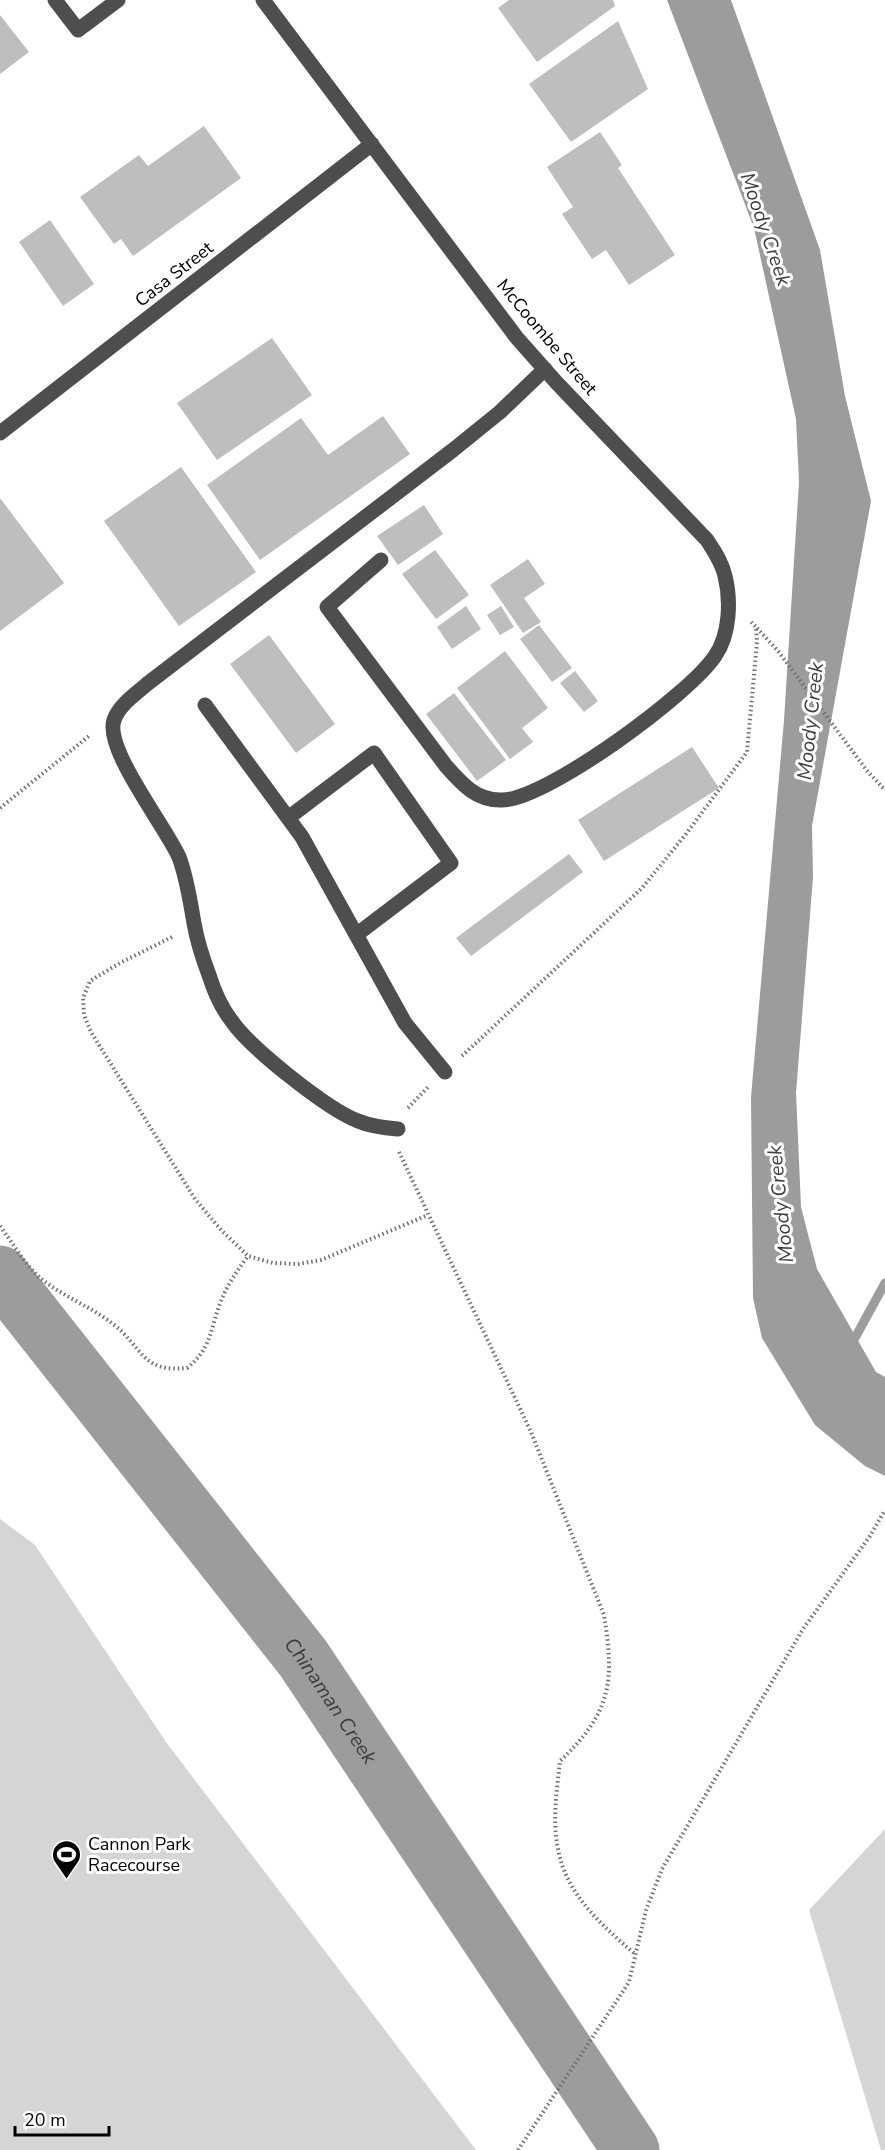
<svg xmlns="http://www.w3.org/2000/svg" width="885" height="2150" viewBox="0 0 885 2150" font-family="'Nunito Sans',sans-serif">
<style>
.green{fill:#d5d5d5}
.water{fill:#9c9c9c}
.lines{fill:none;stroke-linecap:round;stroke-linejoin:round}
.stream{stroke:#9c9c9c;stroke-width:9}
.river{stroke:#9c9c9c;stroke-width:57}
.building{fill:#bebebe}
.path{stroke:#707070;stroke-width:4;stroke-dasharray:1.5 3;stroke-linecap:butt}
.minor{stroke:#4e4e4e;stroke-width:15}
.labels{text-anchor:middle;stroke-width:6;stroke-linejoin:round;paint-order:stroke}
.street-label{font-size:18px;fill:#000;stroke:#fff}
.poi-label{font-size:18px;fill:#000;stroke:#fff;text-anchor:start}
.water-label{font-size:20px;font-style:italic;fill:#3d3d3d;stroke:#fff}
</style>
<rect width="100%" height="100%" fill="#fff"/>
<!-- green -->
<path class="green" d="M 0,1519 L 35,1545 L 166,1742 L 476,2150 L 0,2150 Z
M 885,1829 L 885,2150 L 881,2150 L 809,1910 Z"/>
<!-- water -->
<path class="water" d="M 667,0 L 731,0 L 820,250 L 845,396 L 871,501 L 812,826 L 813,877 L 796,1093 L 801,1207 L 817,1269 L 876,1372 L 885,1377 L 885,1476 L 865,1466 L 815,1425 L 762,1338 L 753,1298 L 751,1097 L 784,720 L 799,482 L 796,419 L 754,228 Z"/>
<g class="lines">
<!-- stream -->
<path class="stream" d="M 850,1347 L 885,1283"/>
<!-- river -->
<path class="river" id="s1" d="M 0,1274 L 303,1658 L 631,2150"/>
</g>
<!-- building -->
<path class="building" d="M 509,0 L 613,0 L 615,6 L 537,62 L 498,8 Z
M 0,15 L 29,52 L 0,74 Z
M 618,21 L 648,89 L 571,142 L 529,84 Z
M 204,126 L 241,178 L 133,256 L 121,239 L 114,244 L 80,197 L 139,155 L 148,166 Z
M 600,132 L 622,165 L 618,168 L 675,255 L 629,285 L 606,250 L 592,259 L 562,214 L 573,207 L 547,167 Z
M 50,220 L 94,284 L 63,306 L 19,242 Z
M 272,338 L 312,395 L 217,460 L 177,403 Z
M 383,416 L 410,454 L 260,560 L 207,485 L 301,418 L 328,455 Z
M 181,467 L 256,572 L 179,626 L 104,521 Z
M 0,498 L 64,583 L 0,631 Z
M 424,505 L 443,534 L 398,565 L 377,536 Z
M 435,550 L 469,595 L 436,619 L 402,574 Z
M 528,559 L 545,584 L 524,598 L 541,622 L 523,633 L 490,585 Z
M 466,606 L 481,629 L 452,649 L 437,627 Z
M 501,606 L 514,627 L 500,635 L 487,615 Z
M 539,625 L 572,668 L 552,682 L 520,639 Z
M 269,635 L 335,724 L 296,753 L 230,664 Z
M 505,651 L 548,708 L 522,728 L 533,742 L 510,759 L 457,688 Z
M 575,671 L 598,701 L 584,712 L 560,683 Z
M 454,693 L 506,760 L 477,781 L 426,714 Z
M 692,747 L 719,788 L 604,861 L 578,820 Z
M 569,854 L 583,872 L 471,956 L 456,938 Z"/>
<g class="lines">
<!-- path -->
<path class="path" d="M 757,628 L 778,651 L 868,772 L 885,790
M 0,808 L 89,736
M 172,937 L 120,963 L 90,981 L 83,998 L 84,1015 L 91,1032 L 195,1199 L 221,1230 L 248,1256 L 273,1263 L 298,1264 L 321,1260 L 428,1215
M 462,1056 L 642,888 L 686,834 L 747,752 L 757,642 L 756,627 L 751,622
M 408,1108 L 428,1087
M 399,1152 L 531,1432 L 604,1615 C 615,1682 611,1713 560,1761 C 557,1790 552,1820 558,1849 C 566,1895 603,1926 636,1955
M 0,1226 C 12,1242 22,1260 36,1274 C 58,1295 89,1305 113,1324 C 143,1347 141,1373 187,1368 C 212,1348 210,1329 221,1301 C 227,1285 237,1271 248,1256
M 518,2150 L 629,1982 L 646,1910 L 662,1869 L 682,1835 L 803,1629 L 870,1536 L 885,1510"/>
<!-- minor -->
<path class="minor" d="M 55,0 L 78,30 L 118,0
M 263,0 L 517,338 L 556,382 L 707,540 C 714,551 722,562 725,576 C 731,600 730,635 715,656 C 690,694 546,800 502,800 C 476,801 461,783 446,766 L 327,607 L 381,560
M 0,433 L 372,144
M 205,705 L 302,837 L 405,1023 L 445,1072
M 288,818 L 374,753 L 451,863 L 356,935
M 398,1129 C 385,1128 370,1126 358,1121 C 327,1109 250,1048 231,1020 C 221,1007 214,991 209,975 C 203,959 197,941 194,923 C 190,901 187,878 179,857 C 166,827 104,749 114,720 C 119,705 136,694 147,684 L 453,450 L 500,412 L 545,369"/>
</g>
<!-- icons -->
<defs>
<symbol id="stadium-pin" viewBox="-11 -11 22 30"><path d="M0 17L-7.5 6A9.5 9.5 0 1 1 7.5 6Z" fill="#000" stroke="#fff"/><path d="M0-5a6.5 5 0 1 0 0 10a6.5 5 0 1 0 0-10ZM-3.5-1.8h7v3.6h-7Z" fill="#fff"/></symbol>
</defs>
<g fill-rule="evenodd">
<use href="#stadium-pin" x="50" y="1838" width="33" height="45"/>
</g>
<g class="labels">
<!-- street labels -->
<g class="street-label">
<text transform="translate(174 274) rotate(-38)" y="6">Casa Street</text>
<text transform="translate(547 337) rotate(50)" y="6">McCoombe Street</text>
</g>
<!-- poi labels -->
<g class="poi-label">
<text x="88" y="1850">Cannon Park<tspan x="88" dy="21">Racecourse</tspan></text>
</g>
<!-- water labels -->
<g class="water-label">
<text transform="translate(766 229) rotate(71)" y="7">Moody Creek</text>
<text transform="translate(810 721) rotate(-84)" y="7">Moody Creek</text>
<text transform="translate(780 1204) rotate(-96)" y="7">Moody Creek</text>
<text dy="7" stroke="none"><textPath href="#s1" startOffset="540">Chinaman Creek</textPath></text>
</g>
</g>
<!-- scale -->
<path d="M15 2126v9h94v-9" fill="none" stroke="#000000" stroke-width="3"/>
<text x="24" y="2126" font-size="18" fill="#000000" stroke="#ffffff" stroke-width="4.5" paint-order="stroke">20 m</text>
</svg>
